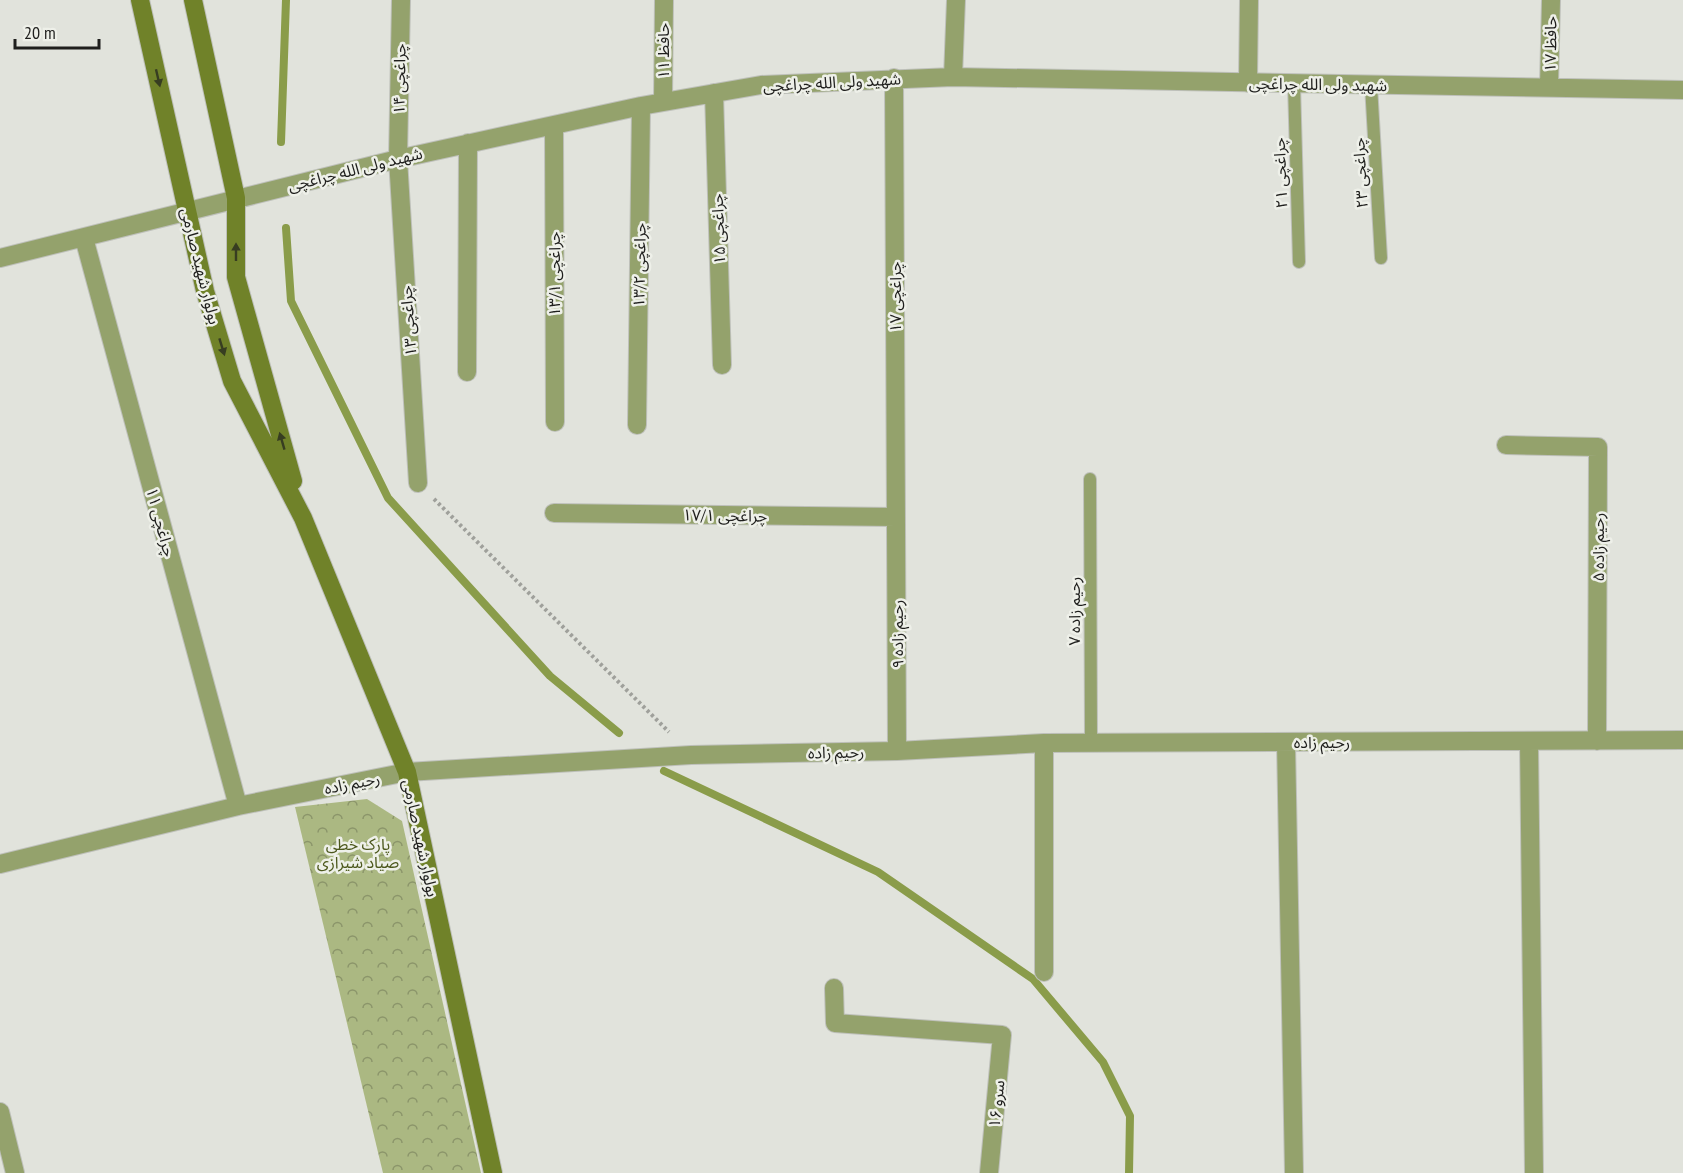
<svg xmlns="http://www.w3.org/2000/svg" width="1683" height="1173" viewBox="0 0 1683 1173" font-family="'PT Sans Narrow','Noto Sans Arabic',sans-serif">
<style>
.park{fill:url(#park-crowns)}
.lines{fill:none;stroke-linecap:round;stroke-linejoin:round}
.stream{stroke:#8a9c4a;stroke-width:8}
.lane-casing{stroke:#bec0ba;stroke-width:14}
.street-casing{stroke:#bec0ba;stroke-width:20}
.secondary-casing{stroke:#bec0ba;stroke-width:20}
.path{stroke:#9fa09b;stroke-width:4;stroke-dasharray:3 3;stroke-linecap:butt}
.lane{stroke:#94a26c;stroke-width:12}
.street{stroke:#94a26c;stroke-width:18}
.secondary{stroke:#708229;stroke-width:18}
.oneway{fill:#373d21}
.labels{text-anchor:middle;stroke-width:5;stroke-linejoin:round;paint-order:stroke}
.street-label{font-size:16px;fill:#1f1f1d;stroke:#eef0e9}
.park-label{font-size:16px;fill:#4c581d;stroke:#eef0e9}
</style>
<defs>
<pattern id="park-crowns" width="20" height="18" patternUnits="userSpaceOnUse" patternTransform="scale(1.5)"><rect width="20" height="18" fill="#abb882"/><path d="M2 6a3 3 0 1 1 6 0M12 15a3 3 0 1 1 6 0" fill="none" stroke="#8b956a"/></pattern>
</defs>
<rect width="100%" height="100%" fill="#e1e3dc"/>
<!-- park -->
<path class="park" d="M 367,799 L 402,821 L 481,1173 L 383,1173 L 295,807 Z"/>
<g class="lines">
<!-- stream -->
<path class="stream" d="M 281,142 L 286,0
M 286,228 L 291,301 L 388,498 L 550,676 L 619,733
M 664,771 L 878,872 L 1033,979 L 1103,1062 L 1130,1116 L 1129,1173"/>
<defs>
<path id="lane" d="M 1294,84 L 1299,262
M 1371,85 L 1381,258
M 1090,479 L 1091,743"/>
<path id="street" d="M 401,0 L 398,159 L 418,483
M 953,77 L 956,0
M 894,78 L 897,751
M 1248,83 L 1249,0
M 1549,87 L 1551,0
M 714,93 L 722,365
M 663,102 L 664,0
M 554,125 L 555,422
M 84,238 L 238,806
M 0,258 L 398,159 L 641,106 L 761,85 L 953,77 L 1683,90
M 467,372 L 468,143
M 637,425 L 641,106
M 1506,445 L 1598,447 L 1597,741
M 554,513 L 896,517
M 1529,741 L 1534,1173
M 1286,742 L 1294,1173
M 0,864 L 238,806 L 407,772 L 691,755 L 897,751 L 1044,743 L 1683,740
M 1044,972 L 1044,743
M 834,988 L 835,1023 L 1002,1035 L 989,1173
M 0,1112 L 15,1173"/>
<path id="secondary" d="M 140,0 L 205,291 L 232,381 L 303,518 L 407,772 L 493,1173
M 193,0 L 236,198 L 236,277 L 293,481"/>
</defs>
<!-- lane casing -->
<use href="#lane" class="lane-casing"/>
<!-- street casing -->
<use href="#street" class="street-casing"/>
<!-- secondary casing -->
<use href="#secondary" class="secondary-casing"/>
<!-- path -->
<path class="path" d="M 434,499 L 669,732"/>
<!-- lane -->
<use href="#lane" class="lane"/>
<!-- street -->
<use href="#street" class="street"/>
<!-- secondary -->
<use href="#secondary" class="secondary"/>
</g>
<!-- one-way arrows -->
<defs><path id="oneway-solid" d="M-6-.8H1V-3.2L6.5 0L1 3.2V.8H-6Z" transform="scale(1.5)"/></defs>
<g class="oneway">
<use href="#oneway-solid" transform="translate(158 78) rotate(77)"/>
<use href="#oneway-solid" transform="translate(236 252) rotate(-90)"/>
<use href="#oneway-solid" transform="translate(222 347) rotate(73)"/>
<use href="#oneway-solid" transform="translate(282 441) rotate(-106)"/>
</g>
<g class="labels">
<!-- street labels -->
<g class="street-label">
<text transform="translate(1550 44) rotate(-89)" y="6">حافظ ۱۷</text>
<text transform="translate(663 51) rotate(-90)" y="6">حافظ ۱۱</text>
<text transform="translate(399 79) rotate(-89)" y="6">چراغچی ۱۴</text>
<text transform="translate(832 82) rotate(-3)" y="6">شهید ولی الله چراغچی</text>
<text transform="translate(1318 84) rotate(1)" y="6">شهید ولی الله چراغچی</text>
<text transform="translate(355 169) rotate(-14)" y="6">شهید ولی الله چراغچی</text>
<text transform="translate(1280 173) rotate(-92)" y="6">چراغچی ۲۱</text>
<text transform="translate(1360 173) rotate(-93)" y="6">چراغچی ۲۳</text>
<text transform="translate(718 229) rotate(-92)" y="6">چراغچی ۱۵</text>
<text transform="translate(639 265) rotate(-89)" y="6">چراغچی ۱۳/۲</text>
<text transform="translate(201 266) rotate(76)" y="6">بولوار شهید صارمی</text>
<text transform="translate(554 274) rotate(-90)" y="6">چراغچی ۱۳/۱</text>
<text transform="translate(895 297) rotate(-90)" y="6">چراغچی ۱۷</text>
<text transform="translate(408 321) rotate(-94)" y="6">چراغچی ۱۳</text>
<text transform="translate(725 515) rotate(1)" y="6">چراغچی ۱۷/۱</text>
<text transform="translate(161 522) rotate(75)" y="6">چراغچی ۱۱</text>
<text transform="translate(1598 547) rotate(-90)" y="6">رحیم زاده ۵</text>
<text transform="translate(1074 611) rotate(-90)" y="6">رحیم زاده ۷</text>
<text transform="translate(897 634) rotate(-90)" y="6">رحیم زاده ۹</text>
<text x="1322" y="748">رحیم زاده</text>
<text transform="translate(836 752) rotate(-1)" y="6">رحیم زاده</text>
<text transform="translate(352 783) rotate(-11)" y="6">رحیم زاده</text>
<text transform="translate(421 838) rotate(78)" y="6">بولوار شهید صارمی</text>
<text transform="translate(996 1104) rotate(-84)" y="6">سرو ۱۶</text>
</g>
<!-- park labels -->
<g class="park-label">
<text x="358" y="850">پارک خطی<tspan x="358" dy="18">صیاد شیرازی</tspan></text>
</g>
</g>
<!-- scale -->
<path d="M15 39v9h84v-9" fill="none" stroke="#1f1f1d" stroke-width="3"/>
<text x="24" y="39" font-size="18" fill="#1f1f1d" stroke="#eef0e9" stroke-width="4.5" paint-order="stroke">20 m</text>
</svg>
